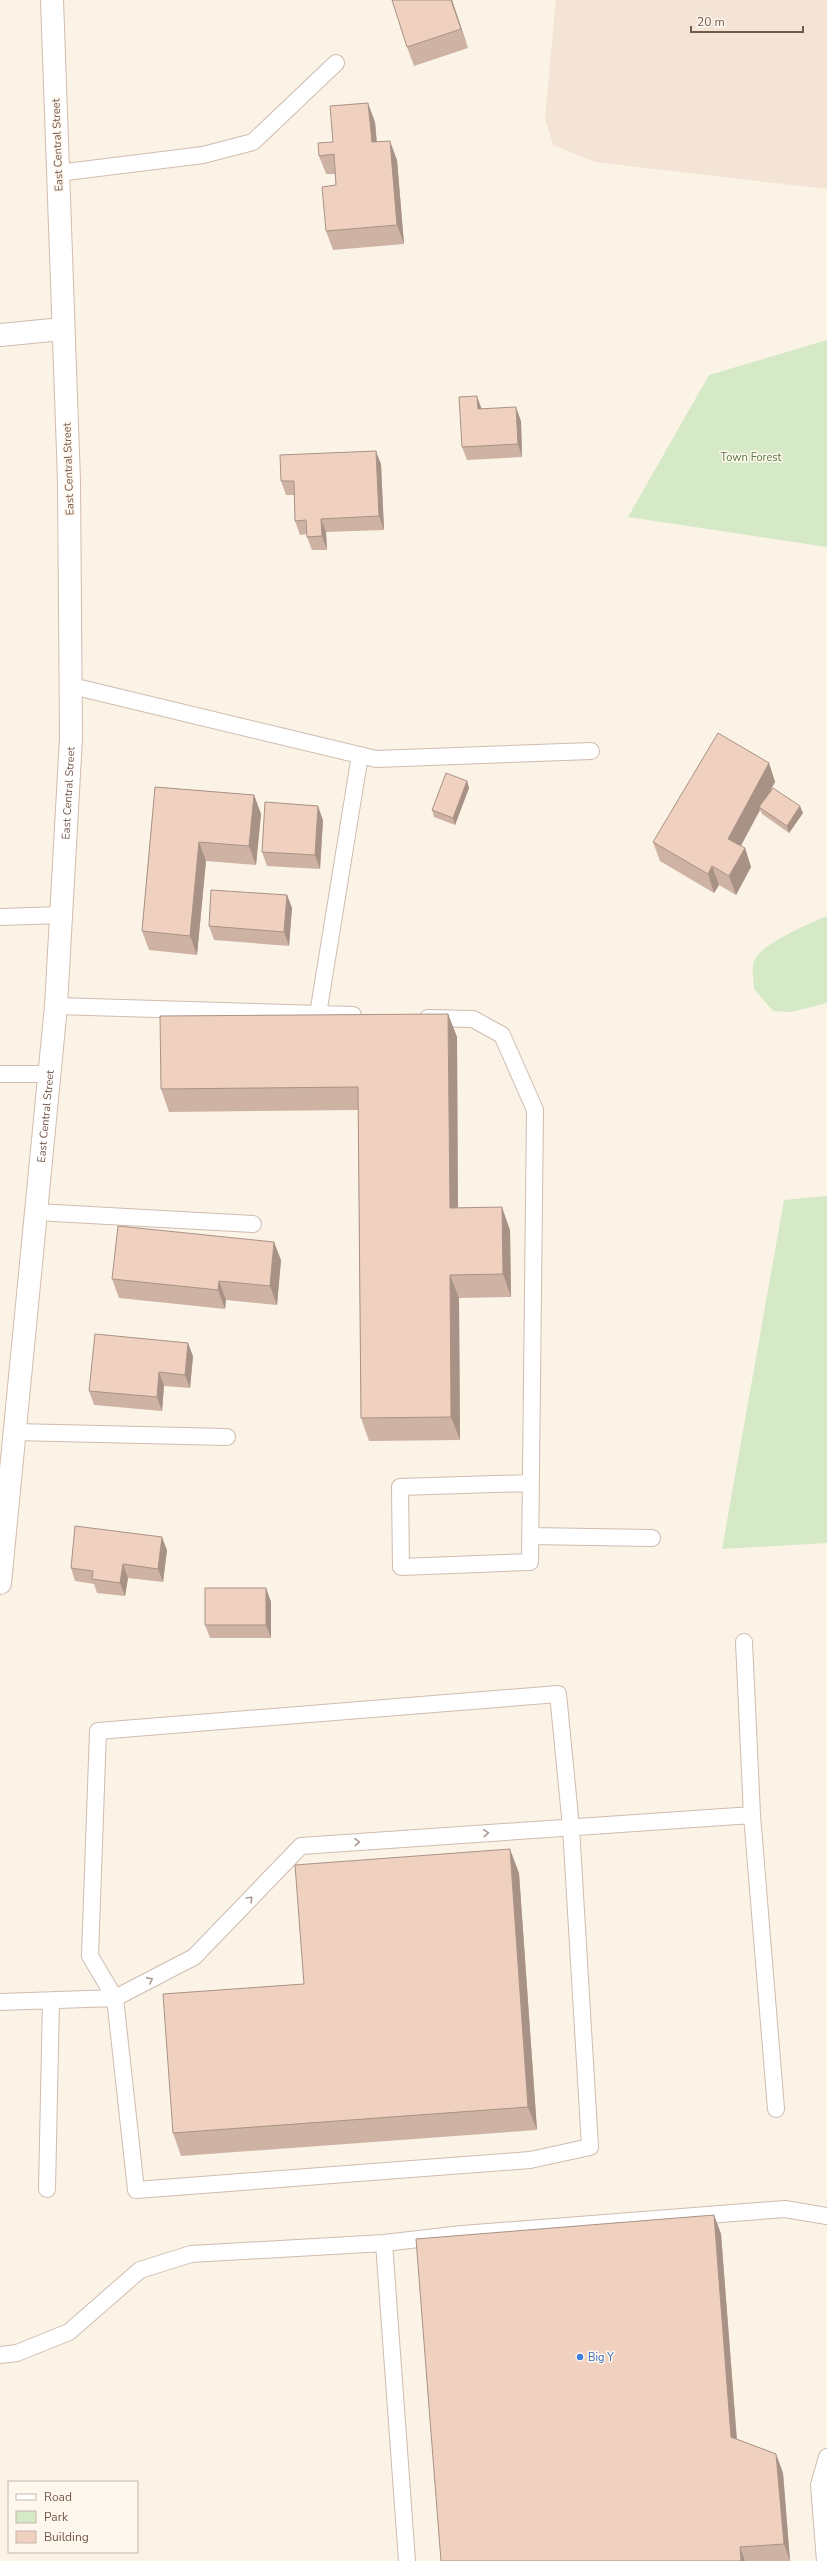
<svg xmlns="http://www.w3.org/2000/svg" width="827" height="2561" viewBox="0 0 827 2561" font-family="'Nunito Sans',sans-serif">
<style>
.residential{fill:#f3e4d6}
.green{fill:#d6e9c6}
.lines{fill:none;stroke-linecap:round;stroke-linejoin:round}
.lane-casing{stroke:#cfbcb0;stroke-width:18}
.street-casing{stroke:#cfbcb0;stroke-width:24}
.secondary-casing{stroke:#d2bcae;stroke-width:24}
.lane{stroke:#fff;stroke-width:16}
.street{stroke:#fff;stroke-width:22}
.secondary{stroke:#fff;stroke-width:22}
.wall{fill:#ceb3a4}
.shaded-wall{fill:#a89286}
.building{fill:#f0d0bf;stroke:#a89286}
.oneway{stroke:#ac9b94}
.shop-dot{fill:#3f7fe0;stroke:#fef7ed;stroke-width:1.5}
.labels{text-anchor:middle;stroke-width:3;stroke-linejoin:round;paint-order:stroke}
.street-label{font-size:11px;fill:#75584c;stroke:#fef7ed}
.park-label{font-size:11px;fill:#577a44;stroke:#fef7ed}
.shop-label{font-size:11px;fill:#366cbe;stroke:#fef7ed;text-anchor:start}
</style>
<rect width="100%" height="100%" fill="#fcf3e7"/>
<!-- residential -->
<path class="residential" d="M 556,0 L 827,0 L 827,189 L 595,162 L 553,145 L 545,118 Z"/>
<!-- green -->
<path class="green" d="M 827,340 L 827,547 L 628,517 L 709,375 Z
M 827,916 L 827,1003 L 792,1012 L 773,1011 L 754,989 C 754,981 751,969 754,961 C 760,944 811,923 827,916 Z
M 827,1196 L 827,1543 L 722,1549 L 784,1200 Z"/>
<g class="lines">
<defs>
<path id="lane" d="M 58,173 L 203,155 L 253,142 L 336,63
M 72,686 L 376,759 L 591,751
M 0,917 L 61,915
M 56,1006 L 353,1015
M 318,1014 L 360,755
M 428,1018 L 473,1019 L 502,1035 L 535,1110 L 530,1562 L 401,1567 L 400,1487 L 530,1483
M 0,1074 L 49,1074
M 36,1212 L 253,1224
M 14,1432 L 227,1437
M 530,1536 L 652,1538
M 744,1642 L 752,1815
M 558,1694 L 571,1827 L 590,2147 L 530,2160 L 136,2190 L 115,1998 L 90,1956 L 98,1731 Z
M 0,2002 L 115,1998 L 194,1957 L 301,1846 L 752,1815 L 776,2109
M 47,2189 L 51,2000
M 384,2243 L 407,2561
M 0,2355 L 17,2353 L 69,2332 L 140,2270 L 191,2254 L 384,2243 L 462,2234 L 785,2209 L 827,2216
M 825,2561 L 819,2485 L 827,2457"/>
<path id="street" d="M 0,335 L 62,329"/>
<g id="secondary">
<path id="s1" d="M 0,1583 L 56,1006 L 71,738 L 69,481 L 52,0"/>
</g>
</defs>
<!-- lane casing -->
<use href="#lane" class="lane-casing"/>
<!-- street casing -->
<use href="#street" class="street-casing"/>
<!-- secondary casing -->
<use href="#secondary" class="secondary-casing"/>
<!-- lane -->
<use href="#lane" class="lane"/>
<!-- street -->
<use href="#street" class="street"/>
<!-- secondary -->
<use href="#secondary" class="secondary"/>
</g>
<!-- wall -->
<path class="wall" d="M 452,0 L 468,48 L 414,66 L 407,47 Z
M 375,122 L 377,142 L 397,160 L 404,244 L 333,250 L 326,231 L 336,185 L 335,174 L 326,174 L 319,156 L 333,142 Z
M 482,409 L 521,421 L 522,457 L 467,460 L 462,447 Z
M 381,464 L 384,530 L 326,532 L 327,550 L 312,550 L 307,537 L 307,534 L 300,535 L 295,521 L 294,495 L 286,495 L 281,481 Z
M 769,763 L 775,782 L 771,789 L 803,813 L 789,833 L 762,814 L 760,810 L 741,846 L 745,848 L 751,867 L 736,895 L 719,885 L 714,893 L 660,861 L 653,842 Z
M 467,781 L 469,788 L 455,825 L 434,817 L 432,810 Z
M 155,787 L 254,795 L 261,814 L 256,865 L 206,861 L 197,955 L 149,950 L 142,931 Z
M 323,820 L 320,869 L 267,866 L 262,852 Z
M 287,895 L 292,908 L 289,946 L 214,940 L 209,926 Z
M 448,1014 L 457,1037 L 458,1208 L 510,1230 L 511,1297 L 459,1298 L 460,1440 L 369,1441 L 361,1418 L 358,1110 L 169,1112 L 161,1089 Z
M 281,1260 L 277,1305 L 226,1300 L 225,1309 L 119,1298 L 112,1279 Z
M 193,1356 L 190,1388 L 164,1386 L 162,1411 L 94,1405 L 89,1391 Z
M 167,1550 L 163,1582 L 128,1578 L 125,1596 L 97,1593 L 94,1584 L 75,1581 L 71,1568 Z
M 266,1588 L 271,1602 L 271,1638 L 210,1638 L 205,1625 Z
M 519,1873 L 537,2130 L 181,2156 L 173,2133 L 304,1984 Z
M 714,2215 L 721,2234 L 737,2439 L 776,2454 L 783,2473 L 790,2561 L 441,2561 Z"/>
<!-- shaded-wall -->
<path class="shaded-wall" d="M 451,0 L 452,0 L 468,48 L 461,29 Z
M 368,103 L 375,122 L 378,161 L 372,142 Z
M 390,141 L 397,160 L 404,244 L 397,225 Z
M 477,396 L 482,410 L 478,409 Z
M 516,407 L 521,421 L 522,457 L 518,444 Z
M 376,451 L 381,464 L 384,530 L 379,516 Z
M 321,519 L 326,532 L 327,550 L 322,536 Z
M 769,763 L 775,782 L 761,809 L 759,807 L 760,810 L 734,858 L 728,839 Z
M 467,781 L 469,788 L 455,825 L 453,818 Z
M 254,795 L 261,814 L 256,865 L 249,846 Z
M 318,806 L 323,820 L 320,869 L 315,855 Z
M 800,806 L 803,813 L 789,833 L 787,826 Z
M 199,842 L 206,861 L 197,955 L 190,936 Z
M 745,848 L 751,867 L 736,895 L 729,876 Z
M 712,866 L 719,885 L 714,893 L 708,874 Z
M 287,895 L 292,908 L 289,946 L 284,932 Z
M 448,1014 L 457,1037 L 458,1231 L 450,1208 Z
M 502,1207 L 510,1230 L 511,1297 L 503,1274 Z
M 274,1242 L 281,1260 L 277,1305 L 270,1286 Z
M 450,1275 L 459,1298 L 460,1440 L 451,1417 Z
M 219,1281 L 226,1300 L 225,1309 L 218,1290 Z
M 188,1343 L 193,1356 L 190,1388 L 185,1375 Z
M 159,1372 L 164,1386 L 162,1411 L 157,1397 Z
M 162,1537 L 167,1550 L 163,1582 L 158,1569 Z
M 123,1564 L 128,1578 L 125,1596 L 120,1583 Z
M 266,1588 L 271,1602 L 271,1638 L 266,1625 Z
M 510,1849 L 519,1873 L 537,2130 L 528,2107 Z
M 714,2215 L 721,2234 L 738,2456 L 731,2437 Z
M 776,2454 L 783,2473 L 790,2561 L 784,2544 Z
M 740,2547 L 745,2561 L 741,2561 Z"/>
<!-- building -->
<path class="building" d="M 392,0 L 451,0 L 461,29 L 407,47 Z
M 368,103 L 372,142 L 390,141 L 397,225 L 326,231 L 322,187 L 336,185 L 334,154 L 319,156 L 318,143 L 333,142 L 330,106 Z
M 477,396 L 478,409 L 516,407 L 518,444 L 462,447 L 459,397 Z
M 376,451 L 379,516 L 321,519 L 322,536 L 307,537 L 306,520 L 295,521 L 294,481 L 281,481 L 280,455 Z
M 718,733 L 769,763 L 728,839 L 745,848 L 729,876 L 712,866 L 708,874 L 653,842 Z
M 446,773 L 467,781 L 453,818 L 432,810 Z
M 155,787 L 254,795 L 249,846 L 199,842 L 190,936 L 142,931 Z
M 773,788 L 800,806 L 787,826 L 759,807 Z
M 265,802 L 318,806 L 315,855 L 262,852 Z
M 211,890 L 287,895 L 284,932 L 209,926 Z
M 448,1014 L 450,1208 L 502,1207 L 503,1274 L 450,1275 L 451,1417 L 361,1418 L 358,1087 L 161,1089 L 160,1016 Z
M 118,1226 L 274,1242 L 270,1286 L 219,1281 L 218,1290 L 112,1279 Z
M 95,1334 L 188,1343 L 185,1375 L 159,1372 L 157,1397 L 89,1391 Z
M 75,1526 L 162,1537 L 158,1569 L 123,1564 L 120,1583 L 92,1579 L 93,1571 L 71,1568 Z
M 205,1588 L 266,1588 L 266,1625 L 205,1625 Z
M 510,1849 L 528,2107 L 173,2133 L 163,1994 L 304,1984 L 295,1865 Z
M 714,2215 L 731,2437 L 776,2454 L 784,2544 L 740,2547 L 741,2561 L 441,2561 L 416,2239 Z"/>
<!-- one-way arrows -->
<defs><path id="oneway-chevron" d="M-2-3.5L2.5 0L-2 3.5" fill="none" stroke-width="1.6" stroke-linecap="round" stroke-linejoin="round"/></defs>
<g class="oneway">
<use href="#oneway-chevron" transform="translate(486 1833) rotate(-4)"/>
<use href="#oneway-chevron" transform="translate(357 1842) rotate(-4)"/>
<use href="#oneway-chevron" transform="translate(250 1899) rotate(-46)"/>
<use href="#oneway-chevron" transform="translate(150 1980) rotate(-28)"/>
</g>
<!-- markers -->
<circle class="shop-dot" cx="580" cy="2357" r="4"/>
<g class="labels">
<!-- street labels -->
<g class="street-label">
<text transform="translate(57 145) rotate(-92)" y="4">East Central Street</text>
<text transform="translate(68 469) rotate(-92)" y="4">East Central Street</text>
<text dy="4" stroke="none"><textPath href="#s1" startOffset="793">East Central Street</textPath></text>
<text dy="4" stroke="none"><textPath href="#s1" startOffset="469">East Central Street</textPath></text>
</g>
<!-- park labels -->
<g class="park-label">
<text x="751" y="461">Town Forest</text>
</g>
<!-- shop labels -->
<g class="shop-label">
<text x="588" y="2361">Big Y</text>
</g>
</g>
<!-- legend -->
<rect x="8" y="2481" width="130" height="72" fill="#fef7ed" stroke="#c7b7ad"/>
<rect x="16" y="2494" width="20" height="6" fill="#ffffff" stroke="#c7b7ad"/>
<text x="44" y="2501" font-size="12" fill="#75584c">Road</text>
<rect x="16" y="2511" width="20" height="12" fill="#d6e9c6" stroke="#c7b7ad"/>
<text x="44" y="2521" font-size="12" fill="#75584c">Park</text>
<rect x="16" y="2531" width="20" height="12" fill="#f0d0bf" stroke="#c7b7ad"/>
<text x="44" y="2541" font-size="12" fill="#75584c">Building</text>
<!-- scale -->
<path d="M691 26v6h112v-6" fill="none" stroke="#75584c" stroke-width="2"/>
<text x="697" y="26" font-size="12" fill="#75584c" stroke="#fef7ed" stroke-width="3" paint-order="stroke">20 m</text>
</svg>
